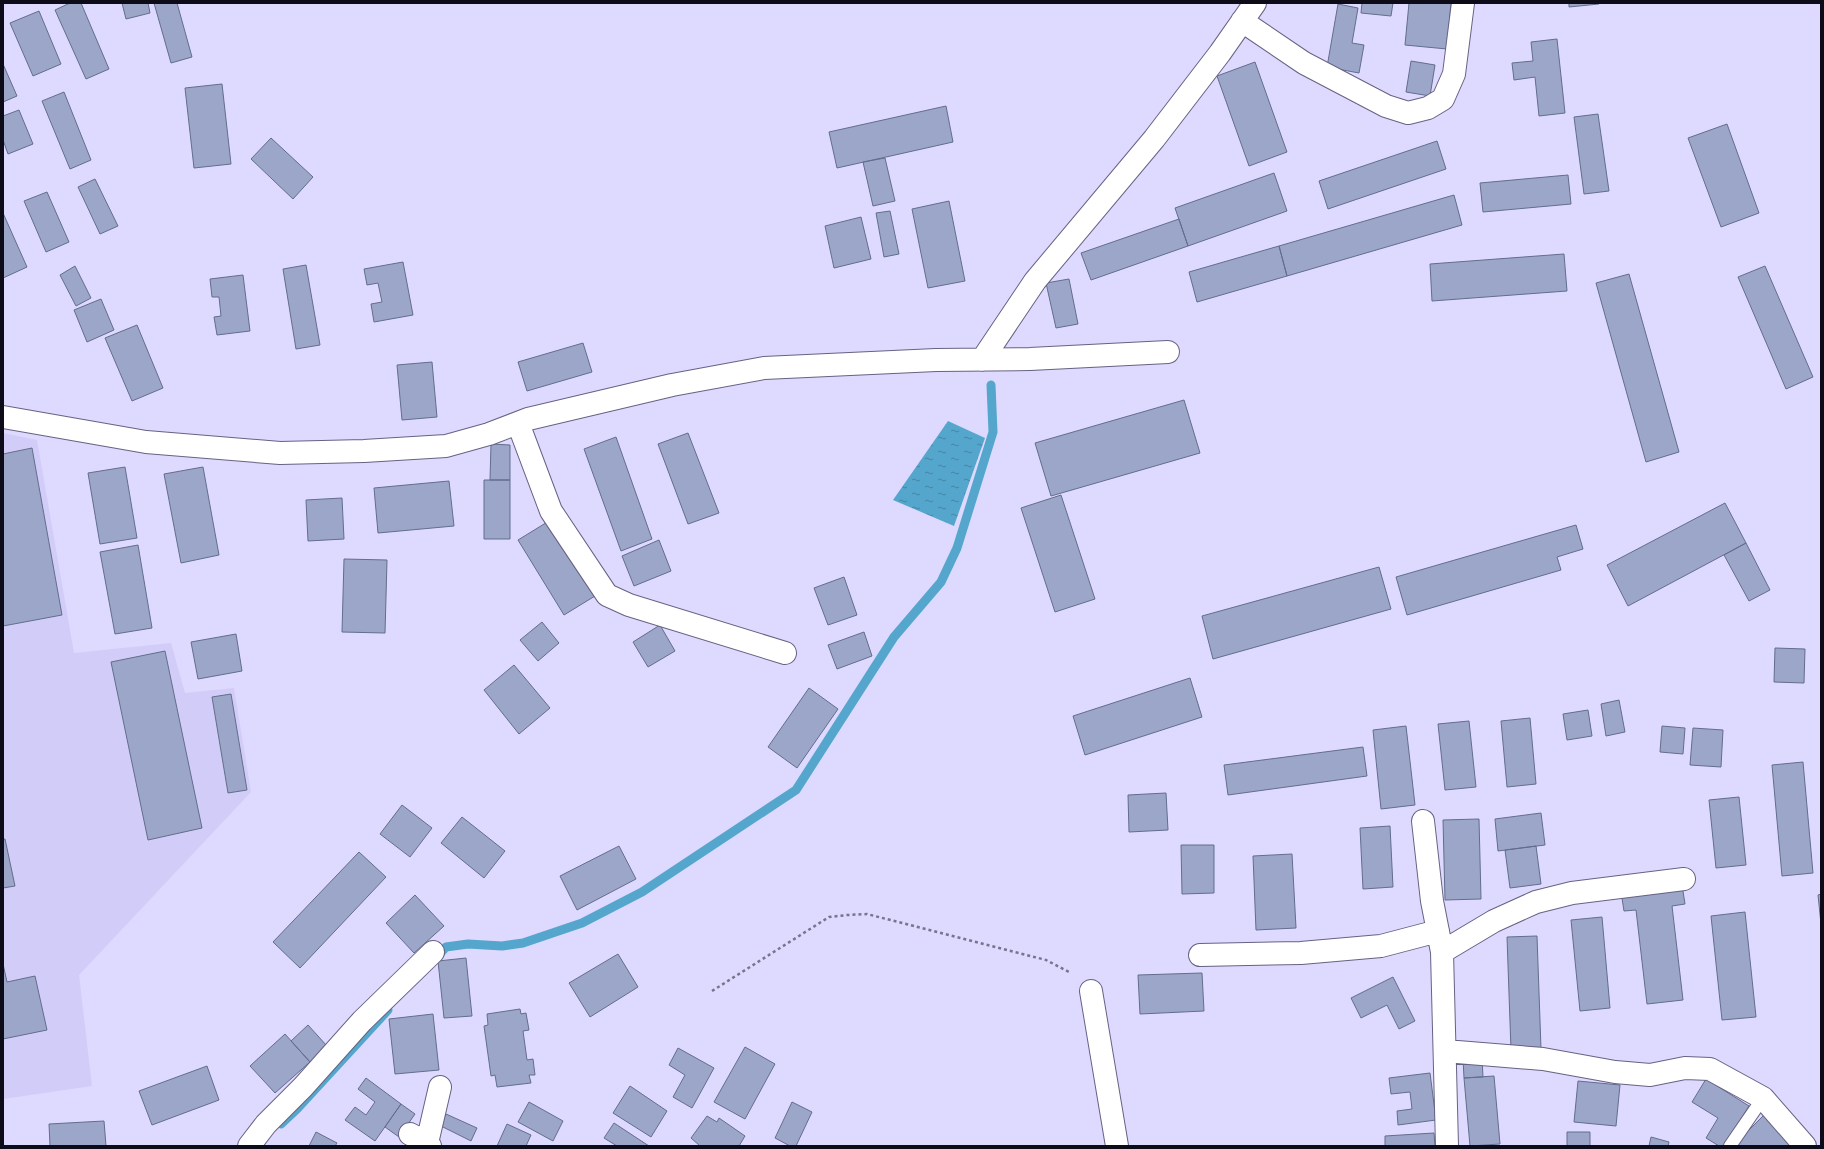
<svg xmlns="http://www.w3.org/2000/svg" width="1824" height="1149" viewBox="0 0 1824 1149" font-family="Roboto,sans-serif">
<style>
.built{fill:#d2ccf8}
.water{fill:url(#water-ripples)}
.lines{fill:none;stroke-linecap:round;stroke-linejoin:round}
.stream{stroke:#55a6cc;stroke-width:9}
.building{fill:#9ba6c9;stroke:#636d8d}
.lane-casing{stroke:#666282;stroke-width:14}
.street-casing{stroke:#666282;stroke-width:24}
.path{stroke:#78748d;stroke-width:2.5;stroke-dasharray:3 3;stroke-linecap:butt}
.lane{stroke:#fff;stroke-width:12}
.street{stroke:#fff;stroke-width:22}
</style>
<defs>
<pattern id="water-ripples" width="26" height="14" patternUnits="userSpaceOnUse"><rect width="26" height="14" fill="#55a6cc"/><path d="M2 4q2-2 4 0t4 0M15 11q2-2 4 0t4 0" fill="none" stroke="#4585a5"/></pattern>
</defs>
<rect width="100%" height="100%" fill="#ded9ff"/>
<!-- built -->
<path class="built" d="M 3,433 L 37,440 L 74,653 L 171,643 L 185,693 L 234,688 L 251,792 L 79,975 L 92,1086 L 3,1099 Z"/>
<!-- water -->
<path class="water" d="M 948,421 L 985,438 L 954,526 L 893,500 Z"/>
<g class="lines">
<!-- stream -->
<path class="stream" d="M 436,958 L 446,947 L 468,944 L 502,946 L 523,943 L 582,923 L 642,892 L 796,790 L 894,637 L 941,582 L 957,548 L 993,432 L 991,385
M 281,1124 L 297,1109 L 388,1010"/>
</g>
<!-- building -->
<path class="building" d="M 70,3 L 81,3 L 109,69 L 86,79 L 55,10 Z
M 122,3 L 148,3 L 150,13 L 126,19 Z
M 154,3 L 177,3 L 192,57 L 171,63 Z
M 1362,3 L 1393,3 L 1391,16 L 1361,13 Z
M 1409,3 L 1451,3 L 1447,49 L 1405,45 Z
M 1569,3 L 1599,3 L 1599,4 L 1569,7 Z
M 1338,4 L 1358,8 L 1352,43 L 1364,45 L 1359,73 L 1327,67 Z
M 39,11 L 61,64 L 33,76 L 10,23 Z
M 1557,39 L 1565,113 L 1539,116 L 1535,77 L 1514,80 L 1512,63 L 1533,61 L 1531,42 Z
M 1411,61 L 1435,65 L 1430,96 L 1406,92 Z
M 1255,62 L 1287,152 L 1249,166 L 1217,76 Z
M 3,64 L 17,96 L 3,102 Z
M 222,84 L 231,164 L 194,168 L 185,88 Z
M 64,92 L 91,160 L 70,169 L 42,101 Z
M 946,106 L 953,142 L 837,168 L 829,132 Z
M 19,110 L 33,144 L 8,154 L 3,140 L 3,116 Z
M 1598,114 L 1609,191 L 1584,194 L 1574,117 Z
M 1727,124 L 1759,213 L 1721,227 L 1688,138 Z
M 271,138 L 313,177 L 293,199 L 251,159 Z
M 1437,141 L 1446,169 L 1328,209 L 1319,181 Z
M 885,158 L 895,201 L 873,206 L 863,162 Z
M 1274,173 L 1287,211 L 1188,246 L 1175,208 Z
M 1568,175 L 1571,204 L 1483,212 L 1480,183 Z
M 95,179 L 118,226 L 100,234 L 78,187 Z
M 47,192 L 69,242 L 46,252 L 24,201 Z
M 1454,195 L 1462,225 L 1287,276 L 1279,246 Z
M 949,201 L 965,281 L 928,288 L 912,209 Z
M 890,211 L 899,254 L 884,257 L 876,213 Z
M 3,213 L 27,267 L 3,278 Z
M 861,217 L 871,259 L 834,268 L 825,226 Z
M 1179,219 L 1188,246 L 1091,280 L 1081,253 Z
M 1279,246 L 1287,276 L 1197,302 L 1189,272 Z
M 1564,254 L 1567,291 L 1432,301 L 1430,264 Z
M 403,262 L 413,315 L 374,322 L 371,304 L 382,302 L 378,283 L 367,285 L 364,269 Z
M 306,265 L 320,345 L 296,349 L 283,269 Z
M 75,266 L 91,298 L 76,306 L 60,275 Z
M 1765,266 L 1813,377 L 1786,389 L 1738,277 Z
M 1629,274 L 1679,452 L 1646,462 L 1596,283 Z
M 243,275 L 250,331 L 217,335 L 214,317 L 221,316 L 219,297 L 212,297 L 210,279 Z
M 1069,279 L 1078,324 L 1056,328 L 1046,283 Z
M 101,299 L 114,330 L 87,342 L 74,310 Z
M 137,325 L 163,388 L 132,401 L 105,338 Z
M 583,343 L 592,372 L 527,391 L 518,362 Z
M 432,362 L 437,417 L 402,420 L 397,365 Z
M 1184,400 L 1200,453 L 1051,496 L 1035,443 Z
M 688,433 L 719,513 L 688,524 L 658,444 Z
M 616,437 L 652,539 L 621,551 L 584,449 Z
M 491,444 L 510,445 L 510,480 L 490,480 Z
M 32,448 L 62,615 L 3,626 L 3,454 Z
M 125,467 L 137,538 L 100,544 L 88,473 Z
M 203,467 L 219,555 L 181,563 L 164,474 Z
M 484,480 L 510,480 L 510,539 L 484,539 Z
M 449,481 L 454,526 L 378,533 L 374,488 Z
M 1061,495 L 1095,599 L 1055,612 L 1021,508 Z
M 342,498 L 344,539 L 308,541 L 306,500 Z
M 1725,503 L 1746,543 L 1628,606 L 1607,565 Z
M 549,521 L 595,596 L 564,615 L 518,540 Z
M 1576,525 L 1583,549 L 1557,557 L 1561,570 L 1407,615 L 1396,577 Z
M 659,540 L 671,571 L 634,586 L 622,556 Z
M 1746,543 L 1770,590 L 1749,601 L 1724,555 Z
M 138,545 L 152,628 L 115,634 L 100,552 Z
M 344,559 L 387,560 L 385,633 L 342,632 Z
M 1379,567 L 1391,609 L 1213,659 L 1202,616 Z
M 844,577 L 857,615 L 828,625 L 814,588 Z
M 542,622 L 559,643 L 538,661 L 520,640 Z
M 660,625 L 675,651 L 648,667 L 633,642 Z
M 864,632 L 872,656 L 837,669 L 828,645 Z
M 236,634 L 242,671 L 198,679 L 191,642 Z
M 1775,648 L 1805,649 L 1804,683 L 1774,682 Z
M 165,651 L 202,828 L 148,840 L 111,662 Z
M 514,665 L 550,708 L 519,734 L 484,690 Z
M 1190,678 L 1202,717 L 1085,755 L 1073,716 Z
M 809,688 L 838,709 L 797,768 L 768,747 Z
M 231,694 L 247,790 L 228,793 L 212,697 Z
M 1619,700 L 1625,732 L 1606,736 L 1601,704 Z
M 1588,710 L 1592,736 L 1567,740 L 1563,714 Z
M 1530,718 L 1536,784 L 1507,787 L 1501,721 Z
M 1469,721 L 1476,787 L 1445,790 L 1438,724 Z
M 1406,726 L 1415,805 L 1381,809 L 1373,730 Z
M 1662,726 L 1685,728 L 1683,754 L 1660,752 Z
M 1693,728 L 1723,730 L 1721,767 L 1690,765 Z
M 1363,747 L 1367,776 L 1228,795 L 1224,765 Z
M 1803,762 L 1813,873 L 1782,876 L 1772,765 Z
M 1166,793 L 1168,830 L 1129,832 L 1128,795 Z
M 1739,797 L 1746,865 L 1716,868 L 1709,800 Z
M 402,805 L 432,828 L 410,857 L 380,834 Z
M 1541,813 L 1545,845 L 1498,851 L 1495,819 Z
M 462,817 L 505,851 L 484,878 L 441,843 Z
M 1479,819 L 1481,899 L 1445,900 L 1443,820 Z
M 1390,826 L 1393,887 L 1363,889 L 1360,828 Z
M 3,839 L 5,839 L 15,886 L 3,888 Z
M 1181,845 L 1214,845 L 1214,893 L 1182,894 Z
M 619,846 L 636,879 L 577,910 L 560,876 Z
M 1536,846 L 1541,884 L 1510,888 L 1505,850 Z
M 359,852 L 386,877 L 300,968 L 273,942 Z
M 1292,854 L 1296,928 L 1256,930 L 1253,856 Z
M 1682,885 L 1685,904 L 1672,906 L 1683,1000 L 1647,1004 L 1636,910 L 1624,911 L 1621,892 Z
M 1821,894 L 1821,924 L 1818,895 Z
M 415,895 L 444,926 L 414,953 L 386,923 Z
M 1745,912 L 1756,1017 L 1722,1020 L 1711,916 Z
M 1602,917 L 1610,1008 L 1580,1011 L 1571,920 Z
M 1537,936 L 1541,1049 L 1511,1050 L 1507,937 Z
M 618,954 L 638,987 L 590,1017 L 569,983 Z
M 466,958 L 472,1016 L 444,1018 L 438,961 Z
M 3,964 L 7,982 L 35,976 L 47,1030 L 3,1039 Z
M 1202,973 L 1204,1011 L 1140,1014 L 1138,975 Z
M 1393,977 L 1415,1021 L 1399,1029 L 1387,1005 L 1361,1018 L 1351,998 Z
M 520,1009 L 521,1014 L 526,1013 L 529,1030 L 523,1031 L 527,1060 L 533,1059 L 535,1075 L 529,1075 L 531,1083 L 497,1087 L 495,1075 L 491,1076 L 484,1026 L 488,1025 L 487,1014 Z
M 433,1014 L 439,1070 L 395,1074 L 389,1019 Z
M 308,1025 L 327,1046 L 310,1062 L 291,1041 Z
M 285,1034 L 310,1062 L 275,1093 L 250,1066 Z
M 745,1047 L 775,1064 L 745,1119 L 714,1102 Z
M 678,1048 L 714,1068 L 692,1108 L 673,1097 L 685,1075 L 669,1065 Z
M 1482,1058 L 1483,1077 L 1464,1078 L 1463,1059 Z
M 207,1066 L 219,1100 L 152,1125 L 139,1091 Z
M 1430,1073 L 1436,1120 L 1398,1125 L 1397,1111 L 1412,1109 L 1410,1092 L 1391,1094 L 1389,1078 Z
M 1494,1076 L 1500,1144 L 1470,1146 L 1464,1078 Z
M 366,1078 L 401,1104 L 375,1141 L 345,1120 L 355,1107 L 366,1115 L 375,1102 L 358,1089 Z
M 1706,1079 L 1749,1106 L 1724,1146 L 1719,1146 L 1706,1138 L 1718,1118 L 1692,1102 Z
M 1578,1081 L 1620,1085 L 1616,1126 L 1574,1122 Z
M 630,1086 L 667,1111 L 651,1137 L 613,1113 Z
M 529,1102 L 563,1121 L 553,1141 L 518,1122 Z
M 792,1102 L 812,1112 L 796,1146 L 790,1146 L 775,1138 Z
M 401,1104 L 415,1114 L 399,1137 L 385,1127 Z
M 446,1114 L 477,1128 L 471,1141 L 441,1126 Z
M 1764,1115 L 1795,1146 L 1733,1146 Z
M 707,1116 L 717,1122 L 719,1118 L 745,1136 L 739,1146 L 700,1146 L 691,1138 Z
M 104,1121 L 106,1146 L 50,1146 L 49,1124 Z
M 614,1123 L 649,1146 L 617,1146 L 604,1138 Z
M 507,1124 L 531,1135 L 526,1146 L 497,1146 Z
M 316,1132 L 337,1143 L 335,1146 L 309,1146 Z
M 1567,1132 L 1590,1132 L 1590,1146 L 1567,1146 Z
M 1434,1133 L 1435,1146 L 1385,1146 L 1385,1136 Z
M 1651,1137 L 1669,1142 L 1668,1146 L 1649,1146 Z"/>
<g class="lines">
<defs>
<path id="lane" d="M 1730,1146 L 1763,1098"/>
<path id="street" d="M 1242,21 L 1304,63 L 1386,106 L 1408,113 L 1428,108 L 1443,99 L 1454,74 L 1463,3
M 982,360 L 1035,281 L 1154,139 L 1220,53 L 1255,3
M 3,417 L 146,442 L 280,453 L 364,451 L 446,446 L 489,434 L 528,419 L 672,385 L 764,368 L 936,360 L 1030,359 L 1168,352
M 518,423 L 551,511 L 607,595 L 629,605 L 785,653
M 1423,821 L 1432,901 L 1442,952 L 1447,1146
M 1442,952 L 1494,921 L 1536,902 L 1572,893 L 1684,879
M 1200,955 L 1301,953 L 1381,946 L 1438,931
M 1091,991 L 1117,1146
M 1445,1051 L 1543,1059 L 1615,1072 L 1650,1075 L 1685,1068 L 1710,1069 L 1763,1098 L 1805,1146
M 410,1134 L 427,1143 L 430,1146
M 427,1143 L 440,1087
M 249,1146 L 266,1124 L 303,1087 L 362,1021 L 433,952"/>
</defs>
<!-- lane casing -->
<use href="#lane" class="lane-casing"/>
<!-- street casing -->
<use href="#street" class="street-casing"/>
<!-- path -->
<path class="path" d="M 712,991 L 829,917 L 847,915 L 867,914 L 1046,960 L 1071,973"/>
<!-- lane -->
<use href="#lane" class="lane"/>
<!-- street -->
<use href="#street" class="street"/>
</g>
<!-- border -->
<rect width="1824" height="1149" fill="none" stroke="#0d0b17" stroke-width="8"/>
</svg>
